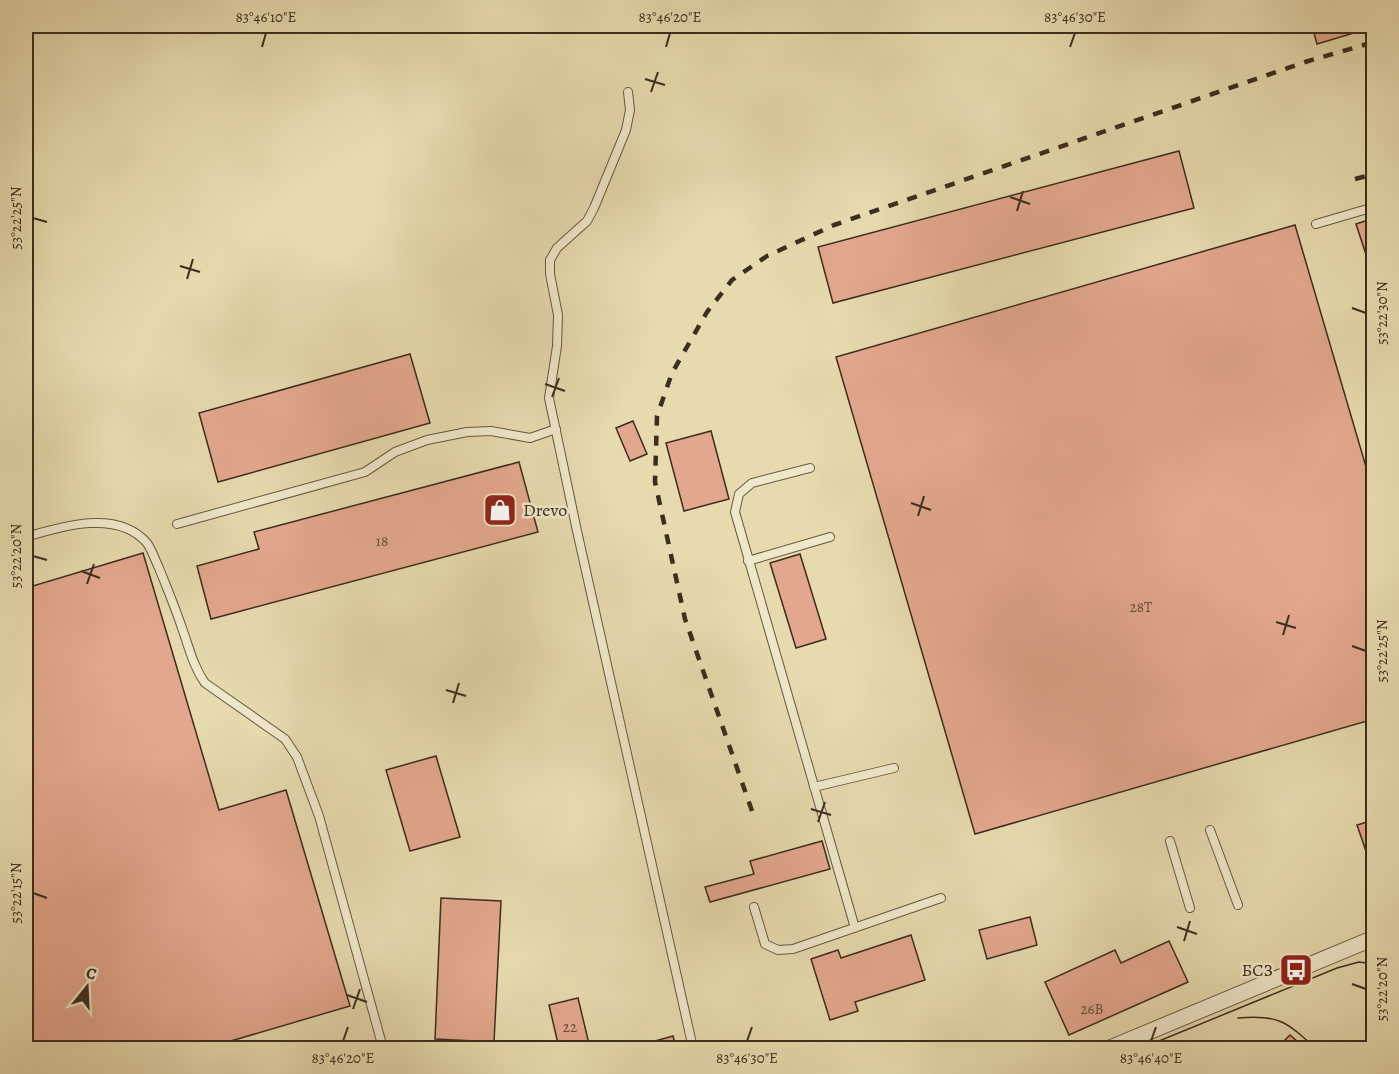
<svg xmlns="http://www.w3.org/2000/svg" width="1399" height="1074" viewBox="0 0 1399 1074" font-family="Alegreya,serif">
<style>
.building{fill:#e3a78d;stroke:#3d2d1c;stroke-width:1.5}
.lines{fill:none;stroke-linecap:round;stroke-linejoin:round}
.service-casing{stroke:#675840;stroke-width:10}
.minor-casing{stroke:#675840;stroke-width:17}
.service{stroke:#efe7ca;stroke-width:8}
.minor{stroke:#efe7ca;stroke-width:15}
.tram{stroke:#3d2d1c;stroke-width:1.5}
.rail{stroke:#3d2d1c;stroke-width:4.5;stroke-dasharray:10 10;stroke-linecap:butt}
.ticks{fill:none;stroke:#3d2d1c;stroke-width:2}
.labels{text-anchor:middle;stroke-width:5;stroke-linejoin:round;paint-order:stroke}
.number-label{font-size:15px;fill:#664c38}
.poi-label{font-size:18px;fill:#3d2d1c;stroke:#efe7ca;text-anchor:start}
.neatline{fill:none;stroke:#3d2d1c;stroke-width:2}
.ticks-label{font-size:15px;text-anchor:middle;fill:#3d2d1c}
</style>
<rect width="100%" height="100%" fill="#e6daae"/>
<filter id="stains"><feTurbulence type="fractalNoise" baseFrequency=".00333" numOctaves="4"/><feColorMatrix values="0 0 0 0 .2 0 0 0 0 .09 0 0 0 0 .02 0 0 0 .5 -.17"/></filter>
<radialGradient id="worn" r=".72"><stop offset=".6" stop-color="#630" stop-opacity="0"/><stop offset="1" stop-color="#630" stop-opacity=".3"/></radialGradient>
<!-- building -->
<path class="building" d="M 1312,26 L 1374,26 L 1374,27 L 1317,44 Z
M 1179,151 L 1194,208 L 833,303 L 818,247 Z
M 1374,218 L 1374,279 L 1356,224 Z
M 1295,225 L 1374,494 L 1374,719 L 975,834 L 836,357 Z
M 410,354 L 430,423 L 218,482 L 199,413 Z
M 633,421 L 647,454 L 630,461 L 616,428 Z
M 711,431 L 729,499 L 684,511 L 666,443 Z
M 519,462 L 538,532 L 211,619 L 197,566 L 259,549 L 254,532 Z
M 143,553 L 219,810 L 286,790 L 350,1006 L 207,1048 L 26,1048 L 26,588 Z
M 800,554 L 826,639 L 796,648 L 770,563 Z
M 436,756 L 460,837 L 410,851 L 386,770 Z
M 1374,820 L 1374,852 L 1367,854 L 1357,825 Z
M 822,841 L 830,869 L 710,902 L 705,887 L 754,874 L 750,861 Z
M 441,898 L 501,901 L 494,1042 L 435,1039 Z
M 1030,917 L 1037,945 L 987,959 L 979,930 Z
M 911,935 L 925,980 L 855,1002 L 858,1011 L 830,1020 L 811,959 L 838,950 L 841,958 Z
M 1169,941 L 1188,982 L 1069,1035 L 1045,982 L 1115,950 L 1121,963 Z
M 578,998 L 590,1048 L 559,1048 L 549,1005 Z
M 1290,1035 L 1305,1048 L 1293,1048 L 1284,1041 Z
M 673,1036 L 676,1048 L 656,1048 L 655,1041 Z"/>
<g class="lines">
<defs>
<path id="service" d="M 628,92 L 630,110 L 626,130 L 594,208 L 587,221 L 557,248 L 550,260 L 550,274 L 558,315 L 557,346 L 549,398 L 577,531 L 693,1048
M 1316,224 L 1374,207
M 810,468 L 752,483 L 739,494 L 735,512 L 855,928
M 177,524 L 365,472 L 395,452 L 427,440 L 467,432 L 491,431 L 530,438 L 556,429
M 26,537 C 62,526 118,509 147,543 C 152,550 155,560 159,568 C 167,588 175,607 182,628 C 189,647 193,666 205,683 L 285,739 L 297,757 L 319,816 L 383,1048
M 748,561 L 830,537
M 814,787 L 894,768
M 1210,830 L 1238,905
M 1170,841 L 1190,908
M 754,907 L 765,944 L 778,950 L 793,949 L 941,898"/>
<path id="minor" d="M 1110,1048 L 1374,938"/>
</defs>
<!-- service casing -->
<use href="#service" class="service-casing"/>
<!-- minor casing -->
<use href="#minor" class="minor-casing"/>
<!-- service -->
<use href="#service" class="service"/>
<!-- minor -->
<use href="#minor" class="minor"/>
<!-- tram -->
<path class="tram" d="M 1238,1018 C 1278,1014 1287,1022 1315,1048
M 1142,1048 L 1337,968 L 1359,962 L 1374,964"/>
<!-- rail -->
<path class="rail" d="M 1355,179 L 1374,174
M 752,811 L 685,619 L 655,482 L 657,416 L 672,373 L 707,312 L 732,280 L 767,256 L 834,225 L 1305,62 L 1374,42"/>
</g>
<!-- ticks -->
<path class="ticks" d="M 262,47 L 266,33M 666,47 L 670,33M 1070,47 L 1075,33M 645,79 L 665,85M 651,92 L 658,72M 1010,197 L 1030,204M 1017,211 L 1023,191M 33,218 L 47,222M 180,266 L 200,272M 187,279 L 193,259M 1352,308 L 1366,313M 545,384 L 565,391M 552,397 L 559,378M 911,503 L 931,510M 918,516 L 924,496M 33,556 L 47,560M 81,571 L 100,578M 87,584 L 94,564M 1276,622 L 1296,628M 1283,635 L 1289,615M 1352,646 L 1366,651M 446,690 L 466,696M 453,703 L 459,683M 811,809 L 831,815M 818,822 L 825,802M 33,893 L 47,898M 1177,927 L 1197,934M 1184,941 L 1190,921M 1352,984 L 1366,989M 347,995 L 367,1002M 353,1009 L 360,989M 343,1041 L 348,1027M 747,1041 L 752,1027M 1151,1041 L 1156,1027"/>
<!-- icons -->
<defs>
<symbol id="shop-square" viewBox="-11 -11 22 22"><rect x="-9" y="-9" width="18" height="18" rx="4" fill="#8f2418" stroke="#efe7ca"/><path d="M-5-2.5h2.3a2.7 3.5 0 0 1 5.4 0H5L5.5 6h-11ZM-1.5-2.5h3a1.5 2.3 0 0 0-3 0Z" fill="#fff"/></symbol>
<symbol id="bus-square" viewBox="-11 -11 22 22"><rect x="-9" y="-9" width="18" height="18" rx="4" fill="#8f2418" stroke="#efe7ca"/><path d="M-5-6H5V4H4V6H2V4H-2V6H-4V4H-5ZM-3.5-4V0h7V-4ZM-3.5 1.2v1.5H-2V1.2ZM2 1.2v1.5H3.5V1.2Z" fill="#fff"/></symbol>
</defs>
<g fill-rule="evenodd">
<use href="#shop-square" x="481" y="491" width="38" height="38"/>
<use href="#bus-square" x="1277" y="951" width="38" height="38"/>
</g>
<g class="labels">
<!-- number labels -->
<g class="number-label">
<text x="382" y="546">18</text>
<text x="1141" y="612">28Т</text>
<text x="1092" y="1014">26В</text>
<text x="570" y="1032">22</text>
</g>
<!-- poi labels -->
<g class="poi-label">
<text x="523" y="516">Drevo</text>
<text x="1273" y="976" text-anchor="end">БСЗ</text>
</g>
</g>
<!-- margin -->
<rect width="1399" height="1074" fill="none" stroke="#e6daae" stroke-width="66"/>
<!-- north arrow -->
<g transform="translate(87 987) rotate(18)" stroke="#efe7ca" stroke-width="4.5" paint-order="stroke">
<path d="M0-4.5L10 22L0 15L-10 22Z" fill="#3d2d1c"/>
<text y="-9" font-size="16" font-weight="bold" text-anchor="middle" fill="#3d2d1c">С</text>
</g>
<rect x="33" y="33" width="1333" height="1008" class="neatline"/>
<g class="ticks-label">
<text x="266" y="22">83°46'10"E</text>
<text x="670" y="22">83°46'20"E</text>
<text x="1075" y="22">83°46'30"E</text>
<text transform="translate(16 218) rotate(-90)" y="5">53°22'25"N</text>
<text transform="translate(1382 313) rotate(-90)" y="5">53°22'30"N</text>
<text transform="translate(16 556) rotate(-90)" y="5">53°22'20"N</text>
<text transform="translate(1382 651) rotate(-90)" y="5">53°22'25"N</text>
<text transform="translate(16 893) rotate(-90)" y="5">53°22'15"N</text>
<text transform="translate(1382 989) rotate(-90)" y="5">53°22'20"N</text>
<text x="343" y="1063">83°46'20"E</text>
<text x="747" y="1063">83°46'30"E</text>
<text x="1151" y="1063">83°46'40"E</text>
</g>
<rect width="100%" height="100%" filter="url(#stains)"/>
<rect width="100%" height="100%" fill="url(#worn)"/>
</svg>
